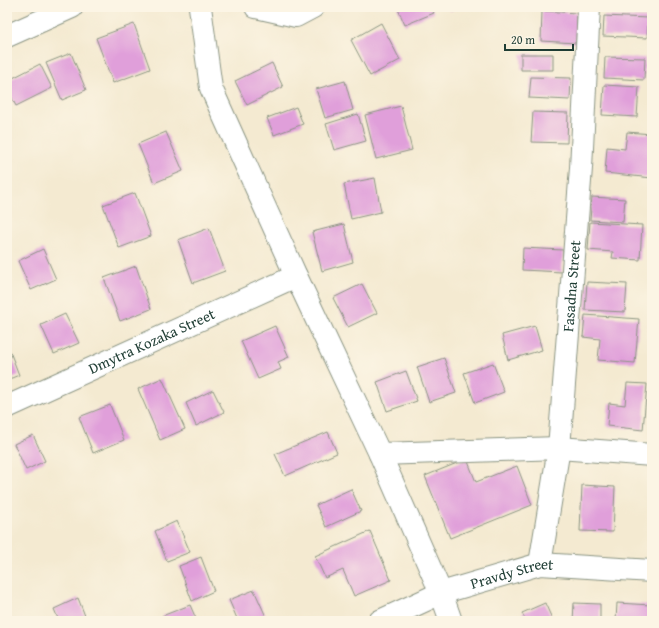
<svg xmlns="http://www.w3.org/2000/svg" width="659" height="628" viewBox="0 0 659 628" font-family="'Gentium Book Plus',serif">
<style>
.building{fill:#e09fda}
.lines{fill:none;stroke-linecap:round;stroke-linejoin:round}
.minor-casing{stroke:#8a9482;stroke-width:24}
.minor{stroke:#fff;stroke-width:22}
.labels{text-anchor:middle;stroke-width:3;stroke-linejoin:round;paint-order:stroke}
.street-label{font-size:15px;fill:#1f3d34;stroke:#fcf5e5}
</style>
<rect width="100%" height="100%" fill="#fcf5e5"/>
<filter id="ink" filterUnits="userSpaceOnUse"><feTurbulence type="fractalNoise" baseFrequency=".025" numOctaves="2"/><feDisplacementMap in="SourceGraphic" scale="8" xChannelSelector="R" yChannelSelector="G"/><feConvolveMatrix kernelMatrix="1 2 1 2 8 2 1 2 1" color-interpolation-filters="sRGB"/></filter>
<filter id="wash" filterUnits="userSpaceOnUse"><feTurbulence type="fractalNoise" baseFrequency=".012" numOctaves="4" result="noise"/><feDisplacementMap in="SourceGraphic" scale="16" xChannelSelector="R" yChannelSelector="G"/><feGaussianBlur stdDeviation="0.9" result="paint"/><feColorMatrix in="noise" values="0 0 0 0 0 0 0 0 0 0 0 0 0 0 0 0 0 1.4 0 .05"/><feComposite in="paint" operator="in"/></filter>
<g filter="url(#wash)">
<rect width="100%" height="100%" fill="#f4ead1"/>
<g id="blocks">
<!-- building -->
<path class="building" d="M 397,7 L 431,7 L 434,13 L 405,25 Z
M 449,7 L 458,7 L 450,11 Z
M 542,11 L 577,13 L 576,43 L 541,41 Z
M 604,16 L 648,18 L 647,38 L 603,36 Z
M 381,23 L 400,60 L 370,76 L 351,40 Z
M 134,24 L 150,69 L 113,83 L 96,38 Z
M 71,53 L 86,90 L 62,100 L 46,63 Z
M 521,54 L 553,54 L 553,70 L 521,70 Z
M 605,57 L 645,58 L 644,80 L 604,78 Z
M 272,63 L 283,87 L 247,105 L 235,81 Z
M 40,64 L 52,88 L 16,106 L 7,89 L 7,81 Z
M 531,77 L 571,78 L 570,100 L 529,98 Z
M 345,81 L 353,110 L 325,118 L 316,89 Z
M 604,85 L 639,87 L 637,117 L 602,115 Z
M 401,106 L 412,150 L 376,159 L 365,115 Z
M 296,107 L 303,124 L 274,135 L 267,118 Z
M 533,112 L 568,113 L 567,143 L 531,142 Z
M 358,114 L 366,141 L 334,150 L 326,124 Z
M 166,132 L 183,171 L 154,183 L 138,144 Z
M 627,132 L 652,134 L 652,178 L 605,173 L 607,147 L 625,149 Z
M 375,178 L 381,212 L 351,219 L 344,184 Z
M 135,193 L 151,236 L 119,248 L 103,205 Z
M 592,197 L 625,199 L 623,222 L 590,220 Z
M 590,222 L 642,225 L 640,260 L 612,258 L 613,252 L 588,250 Z
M 344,224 L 353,262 L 322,271 L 312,232 Z
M 209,228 L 225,271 L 193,283 L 178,240 Z
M 523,248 L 563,250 L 562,272 L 522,270 Z
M 43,249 L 56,279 L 31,290 L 18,261 Z
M 136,266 L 151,309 L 120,321 L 104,278 Z
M 587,282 L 627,284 L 625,312 L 585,310 Z
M 362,284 L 377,313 L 348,327 L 333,298 Z
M 65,314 L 79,343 L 54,354 L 41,325 Z
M 585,315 L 639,319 L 635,363 L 598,360 L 600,339 L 583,337 Z
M 275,326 L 289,357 L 278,362 L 281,369 L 258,379 L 241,341 Z
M 535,326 L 542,350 L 508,360 L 502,335 Z
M 9,349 L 19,375 L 7,380 L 7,350 Z
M 444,358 L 456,393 L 429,402 L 417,367 Z
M 493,363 L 504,392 L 475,403 L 464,373 Z
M 406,371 L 417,401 L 387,411 L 377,382 Z
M 162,378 L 185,429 L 160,440 L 138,389 Z
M 627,383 L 647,384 L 643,430 L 607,426 L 609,403 L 625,405 Z
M 213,390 L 224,412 L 196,426 L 186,403 Z
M 110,405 L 124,440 L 93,453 L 79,417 Z
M 328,432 L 337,453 L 285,476 L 275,454 Z
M 33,435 L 45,461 L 26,470 L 14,444 Z
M 467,459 L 476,482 L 517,466 L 532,505 L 450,538 L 425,476 Z
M 582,485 L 615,487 L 613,532 L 580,531 Z
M 351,489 L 361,511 L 326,527 L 316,505 Z
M 177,521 L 190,552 L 167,561 L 155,531 Z
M 370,531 L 391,580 L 354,596 L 343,570 L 325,578 L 315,556 Z
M 201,557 L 214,591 L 192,601 L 179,566 Z
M 254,590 L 268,621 L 238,621 L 229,600 Z
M 78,598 L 87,621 L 59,621 L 54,609 Z
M 545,603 L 553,621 L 526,621 L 522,613 Z
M 574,603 L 600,604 L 600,621 L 573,621 Z
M 617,603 L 651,605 L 650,621 L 616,621 Z
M 190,605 L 197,621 L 164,621 L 162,616 Z"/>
</g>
</g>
<g filter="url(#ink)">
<use href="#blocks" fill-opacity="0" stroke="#8a9482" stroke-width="1"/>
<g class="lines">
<defs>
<g id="minor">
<path d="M 200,7 L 211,88 L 296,276 L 380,454 L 441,593 L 451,621"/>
<path d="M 256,7 L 296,16 L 313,7"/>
<path d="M 7,36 L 72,7"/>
<path id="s1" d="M 7,407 L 296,276"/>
<path d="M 380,454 L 559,448 L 652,455"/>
<path id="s2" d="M 540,564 L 559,448 L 581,168 L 589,7"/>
<path id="s3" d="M 380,621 L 441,593 L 540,564 L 652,571"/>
</g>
</defs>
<!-- minor casing -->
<use href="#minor" class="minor-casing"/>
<!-- minor -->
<use href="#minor" class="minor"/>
</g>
</g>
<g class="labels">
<!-- street labels -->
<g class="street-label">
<text dy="5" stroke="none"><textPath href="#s2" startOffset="280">Fasadna Street</textPath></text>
<text dy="5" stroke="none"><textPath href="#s1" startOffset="159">Dmytra Kozaka Street</textPath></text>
<text dy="5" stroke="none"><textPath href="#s3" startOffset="141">Pravdy Street</textPath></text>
</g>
</g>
<!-- margin -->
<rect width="659" height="628" fill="none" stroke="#fcf5e5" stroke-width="24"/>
<!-- scale -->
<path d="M505 44v6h68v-6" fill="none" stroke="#1f3d34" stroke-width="2"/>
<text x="511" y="44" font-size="12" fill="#1f3d34" stroke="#fcf5e5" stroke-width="3" paint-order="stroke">20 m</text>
</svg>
